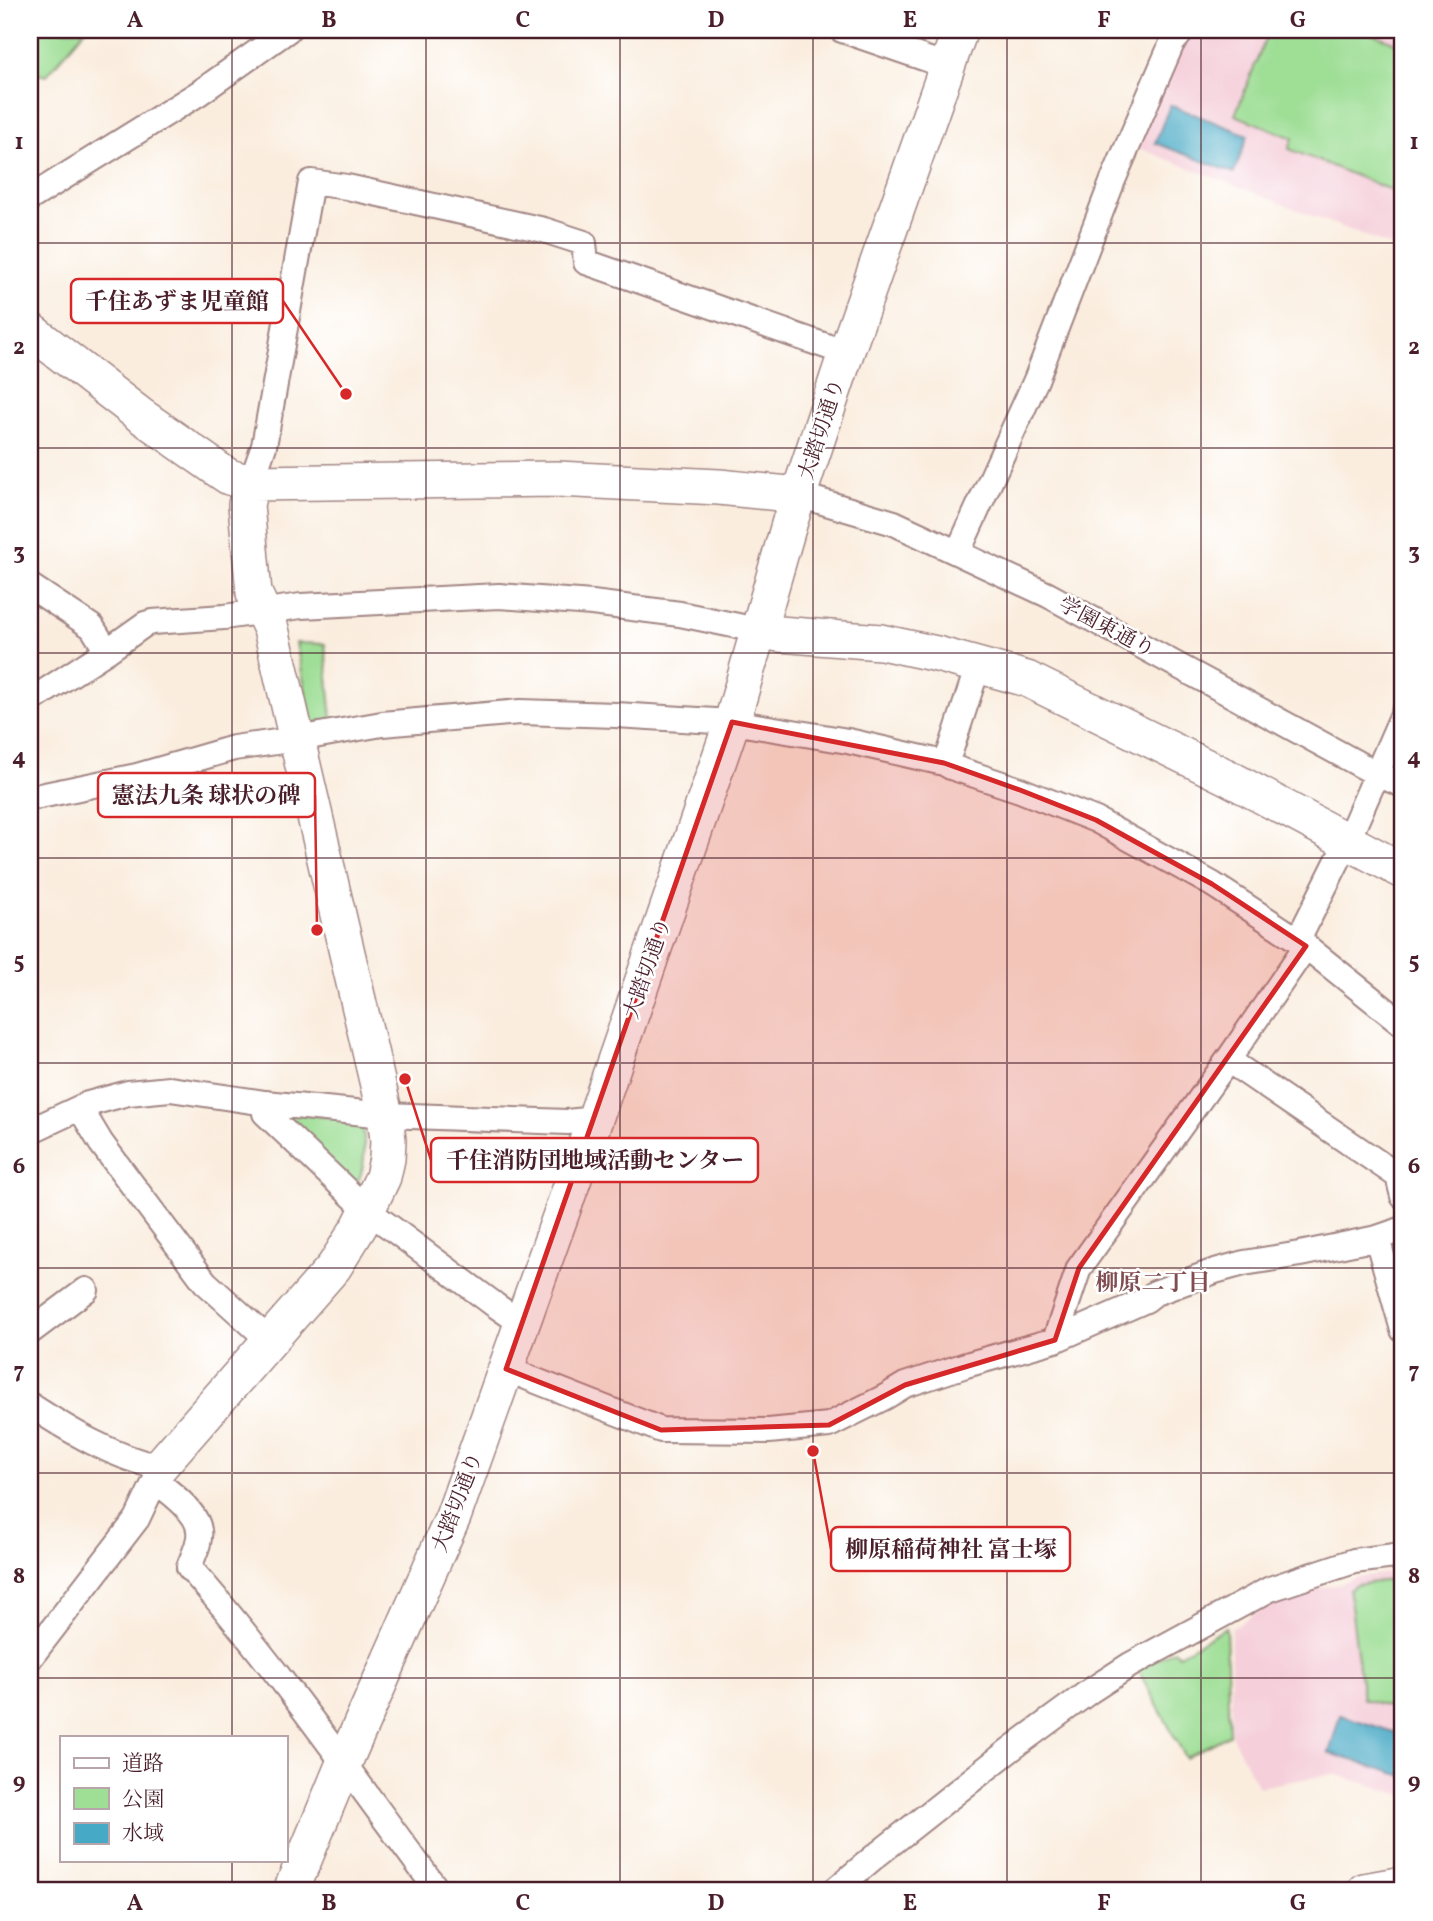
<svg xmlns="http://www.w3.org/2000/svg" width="1433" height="1921" viewBox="0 0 1433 1921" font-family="Vollkorn,'Noto Serif JP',serif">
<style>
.built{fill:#f5cfda}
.green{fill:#9ede95;stroke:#747e60;stroke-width:2}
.water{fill:#46a9c5;stroke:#486478;stroke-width:2}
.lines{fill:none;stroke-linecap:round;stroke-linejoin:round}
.street-casing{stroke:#a28684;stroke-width:28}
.secondary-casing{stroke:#a28684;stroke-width:38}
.street{stroke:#fff;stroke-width:24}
.secondary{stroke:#fff;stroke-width:35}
.marked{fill:#d62828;fill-opacity:0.2;stroke:#d62828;stroke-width:5;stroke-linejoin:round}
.grid{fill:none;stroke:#4a1f2b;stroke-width:2;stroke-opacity:0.55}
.labels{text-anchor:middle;stroke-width:5;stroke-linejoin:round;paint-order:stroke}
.street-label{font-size:21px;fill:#4a1f2b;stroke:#fff}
.neighbourhood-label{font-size:23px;font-weight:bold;fill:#814d50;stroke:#fff}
.leader{fill:none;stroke:#d62828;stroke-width:2.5}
.callout-dot{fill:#d62828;stroke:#fff;stroke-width:2.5}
.callout{fill:#fff;stroke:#d62828;stroke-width:2.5}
.callout-label{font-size:23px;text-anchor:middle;font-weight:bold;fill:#4a1f2b}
.neatline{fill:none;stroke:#4a1f2b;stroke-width:2.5}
.grid-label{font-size:23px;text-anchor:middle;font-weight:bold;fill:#4a1f2b}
</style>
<rect width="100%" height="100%" fill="#fff"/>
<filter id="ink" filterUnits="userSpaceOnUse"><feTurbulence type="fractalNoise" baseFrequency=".0143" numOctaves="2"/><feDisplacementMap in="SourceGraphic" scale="14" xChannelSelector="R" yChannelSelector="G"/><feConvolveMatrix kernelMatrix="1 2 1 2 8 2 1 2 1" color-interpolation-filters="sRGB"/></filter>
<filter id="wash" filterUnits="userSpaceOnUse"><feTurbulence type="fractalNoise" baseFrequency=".00686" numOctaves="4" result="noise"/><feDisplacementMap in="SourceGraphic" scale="28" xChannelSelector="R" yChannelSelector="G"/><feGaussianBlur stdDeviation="1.57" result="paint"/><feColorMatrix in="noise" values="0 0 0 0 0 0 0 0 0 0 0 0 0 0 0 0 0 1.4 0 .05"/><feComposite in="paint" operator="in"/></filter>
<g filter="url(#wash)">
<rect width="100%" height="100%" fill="#faedde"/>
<!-- built -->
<path class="built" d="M 1188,30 L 1403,30 L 1403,251 L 1136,147 Z
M 1403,1571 L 1403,1795 L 1333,1774 L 1258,1787 L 1231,1734 L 1231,1629 L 1263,1608 L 1306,1590 L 1337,1585 L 1356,1577 Z"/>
<!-- green -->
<path class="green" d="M 30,30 L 85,30 L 46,76 L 30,72 Z
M 1269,30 L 1364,30 L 1403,46 L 1403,195 L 1289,149 L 1293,138 L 1235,115 Z
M 296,643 L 325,644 L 332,721 L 312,723 Z
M 282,1113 L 362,1120 C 365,1144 367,1167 355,1188 Z
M 1403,1578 L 1403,1711 L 1363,1699 L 1349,1590 L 1356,1585 Z
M 1226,1627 L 1229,1735 L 1186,1758 L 1138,1670 L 1174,1650 L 1179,1655 Z"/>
<!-- water -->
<path class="water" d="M 1170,105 L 1248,135 L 1234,173 L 1155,143 Z
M 1340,1715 L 1403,1735 L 1403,1776 L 1329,1753 Z"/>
</g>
<g filter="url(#ink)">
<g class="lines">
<defs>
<path id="street" d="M 842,30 L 947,66
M 30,198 L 199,93 L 288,30
M 251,483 L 264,446 L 311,182 L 347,187 L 544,230 L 584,243 L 586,262 L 846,353
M 799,495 L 894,523 L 1048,595 L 1377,774 L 1403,785
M 958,552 L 1036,380 L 1113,180 L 1172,43 L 1179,35 L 1181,30
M 30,586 L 92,627 L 107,651
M 30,701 L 107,651 L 145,624 L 152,622 L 224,617 L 301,606 L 499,596 L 592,603 L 680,614 L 757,630
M 944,763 L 950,752 L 978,666
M 30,798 L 137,776 L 234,748 L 297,739 L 382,724 L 520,712 L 616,715 L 732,722 L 848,741 L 944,763 L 951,767 L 1020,790 L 1096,820 L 1212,884 L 1298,940 L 1403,1024
M 1298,940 L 1347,842 L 1403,714
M 1228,1060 L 1398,1176 L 1403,1196
M 265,1103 L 265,1113 L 367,1210 L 495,1305 L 508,1314 L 523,1320
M 80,1108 L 101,1143 L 205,1282 L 270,1341
M 30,1131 L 88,1104 L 128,1093 L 170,1089 L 265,1103 L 385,1115 L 567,1122 L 595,1119
M 1377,1238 L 1403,1330
M 30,1332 L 86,1290
M 1055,1340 L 1079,1268 L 1228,1060 L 1306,946
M 506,1369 L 661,1430 L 769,1431 L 829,1425 L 885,1397 L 905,1385 L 966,1365 L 1055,1340 L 1146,1300 L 1155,1293 L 1215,1271 L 1244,1263 L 1300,1254 L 1377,1238 L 1403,1229
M 30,1405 C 70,1431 113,1457 159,1467 L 155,1481 L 137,1519 L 30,1658
M 155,1481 C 169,1491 197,1512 199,1530 C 201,1542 193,1556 189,1567 C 279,1669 356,1782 438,1891
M 834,1891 L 873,1858 L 1011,1749 L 1090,1691 L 1130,1665 L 1270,1589 L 1354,1561 L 1403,1555"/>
<path id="secondary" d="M 30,330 L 140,415 L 220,471 L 229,477 L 251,483 L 557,479 L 719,487 L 799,495
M 757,630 L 779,634 L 881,642 L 937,654 L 1027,679 L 1227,777 L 1403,871
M 159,1467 L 334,1267 L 360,1225 L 383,1177 L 387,1159 L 388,1140 L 385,1115 L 271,629 L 254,593 L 246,505 L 251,483
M 291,1891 L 344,1763 L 453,1517 L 595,1119 L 732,722 L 790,521 L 846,353 L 960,30
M 1364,1891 L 1403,1884"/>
</defs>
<!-- street casing -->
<use href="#street" class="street-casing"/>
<!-- secondary casing -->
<use href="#secondary" class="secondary-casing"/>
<!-- street -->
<use href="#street" class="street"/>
<!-- secondary -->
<use href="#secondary" class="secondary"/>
</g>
</g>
<!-- marked area -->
<path class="marked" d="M 732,722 L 944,763 L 1020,790 L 1096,820 L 1212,884 L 1306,946 L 1079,1268 L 1055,1340 L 905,1385 L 829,1425 L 661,1430 L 506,1369 Z"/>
<!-- grid -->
<path class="grid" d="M 232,30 L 232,1737M 426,30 L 426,1891M 620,30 L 620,1891M 813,30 L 813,1891M 1007,30 L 1007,1891M 1201,30 L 1201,1891M 30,243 L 1403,243M 30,448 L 1403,448M 30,653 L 1403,653M 30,858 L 1403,858M 30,1063 L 1403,1063M 30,1268 L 1403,1268M 30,1473 L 1403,1473M 30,1678 L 1403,1678M 232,1860 L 232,1891"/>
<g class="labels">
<!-- street labels -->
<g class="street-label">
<text transform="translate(821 429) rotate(-72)" y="7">大踏切通り</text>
<text transform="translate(1107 627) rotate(28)" y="7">学園東通り</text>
<text transform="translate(647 968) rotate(-71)" y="7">大踏切通り</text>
<text transform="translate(457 1502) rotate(-69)" y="7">大踏切通り</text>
</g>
<!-- neighbourhood labels -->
<g class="neighbourhood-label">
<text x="1153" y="1290">柳原二丁目</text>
</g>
</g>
<!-- callouts -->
<path class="leader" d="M346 394L283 301M317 930L315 795M405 1079L431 1160M813 1451L831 1549"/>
<g class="callout-dot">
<circle cx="346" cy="394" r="7"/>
<circle cx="317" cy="930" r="7"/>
<circle cx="405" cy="1079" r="7"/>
<circle cx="813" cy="1451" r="7"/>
</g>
<g class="callout">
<rect x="71" y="279" width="212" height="44" rx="7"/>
<rect x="98" y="773" width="217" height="44" rx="7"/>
<rect x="431" y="1138" width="327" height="44" rx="7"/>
<rect x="831" y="1527" width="239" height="44" rx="7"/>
</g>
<g class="callout-label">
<text x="177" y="309">千住あずま児童館</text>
<text x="206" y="803">憲法九条 球状の碑</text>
<text x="595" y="1168">千住消防団地域活動センター</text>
<text x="951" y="1557">柳原稲荷神社 富士塚</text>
</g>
<!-- margin -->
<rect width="1433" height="1921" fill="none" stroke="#fff" stroke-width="77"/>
<!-- legend -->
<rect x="60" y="1736" width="228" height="126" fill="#ffffff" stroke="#b7a5aa" stroke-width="2"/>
<rect x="74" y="1758" width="35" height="10" fill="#ffffff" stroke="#b7a5aa" stroke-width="2"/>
<text x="122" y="1770" font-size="21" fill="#4a1f2b">道路</text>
<rect x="74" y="1788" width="35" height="21" fill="#9ede95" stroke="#b7a5aa" stroke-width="2"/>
<text x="122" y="1806" font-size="21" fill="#4a1f2b">公園</text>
<rect x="74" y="1823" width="35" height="21" fill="#46a9c5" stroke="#b7a5aa" stroke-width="2"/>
<text x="122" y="1840" font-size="21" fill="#4a1f2b">水域</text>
<rect x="38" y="38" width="1356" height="1844" class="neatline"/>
<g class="grid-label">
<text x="135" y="27">A</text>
<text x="329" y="27">B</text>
<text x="523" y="27">C</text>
<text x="716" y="27">D</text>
<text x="910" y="27">E</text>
<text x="1104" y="27">F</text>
<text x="1298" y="27">G</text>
<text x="19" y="149">1</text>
<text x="1414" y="149">1</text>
<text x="19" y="354">2</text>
<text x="1414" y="354">2</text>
<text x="19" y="559">3</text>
<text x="1414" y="559">3</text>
<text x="19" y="764">4</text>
<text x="1414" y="764">4</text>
<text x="19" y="968">5</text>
<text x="1414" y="968">5</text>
<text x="19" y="1173">6</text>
<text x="1414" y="1173">6</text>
<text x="19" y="1378">7</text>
<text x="1414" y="1378">7</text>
<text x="19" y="1583">8</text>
<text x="1414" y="1583">8</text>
<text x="19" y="1788">9</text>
<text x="1414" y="1788">9</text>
<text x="135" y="1910">A</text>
<text x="329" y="1910">B</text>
<text x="523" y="1910">C</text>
<text x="716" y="1910">D</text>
<text x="910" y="1910">E</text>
<text x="1104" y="1910">F</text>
<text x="1298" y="1910">G</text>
</g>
</svg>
